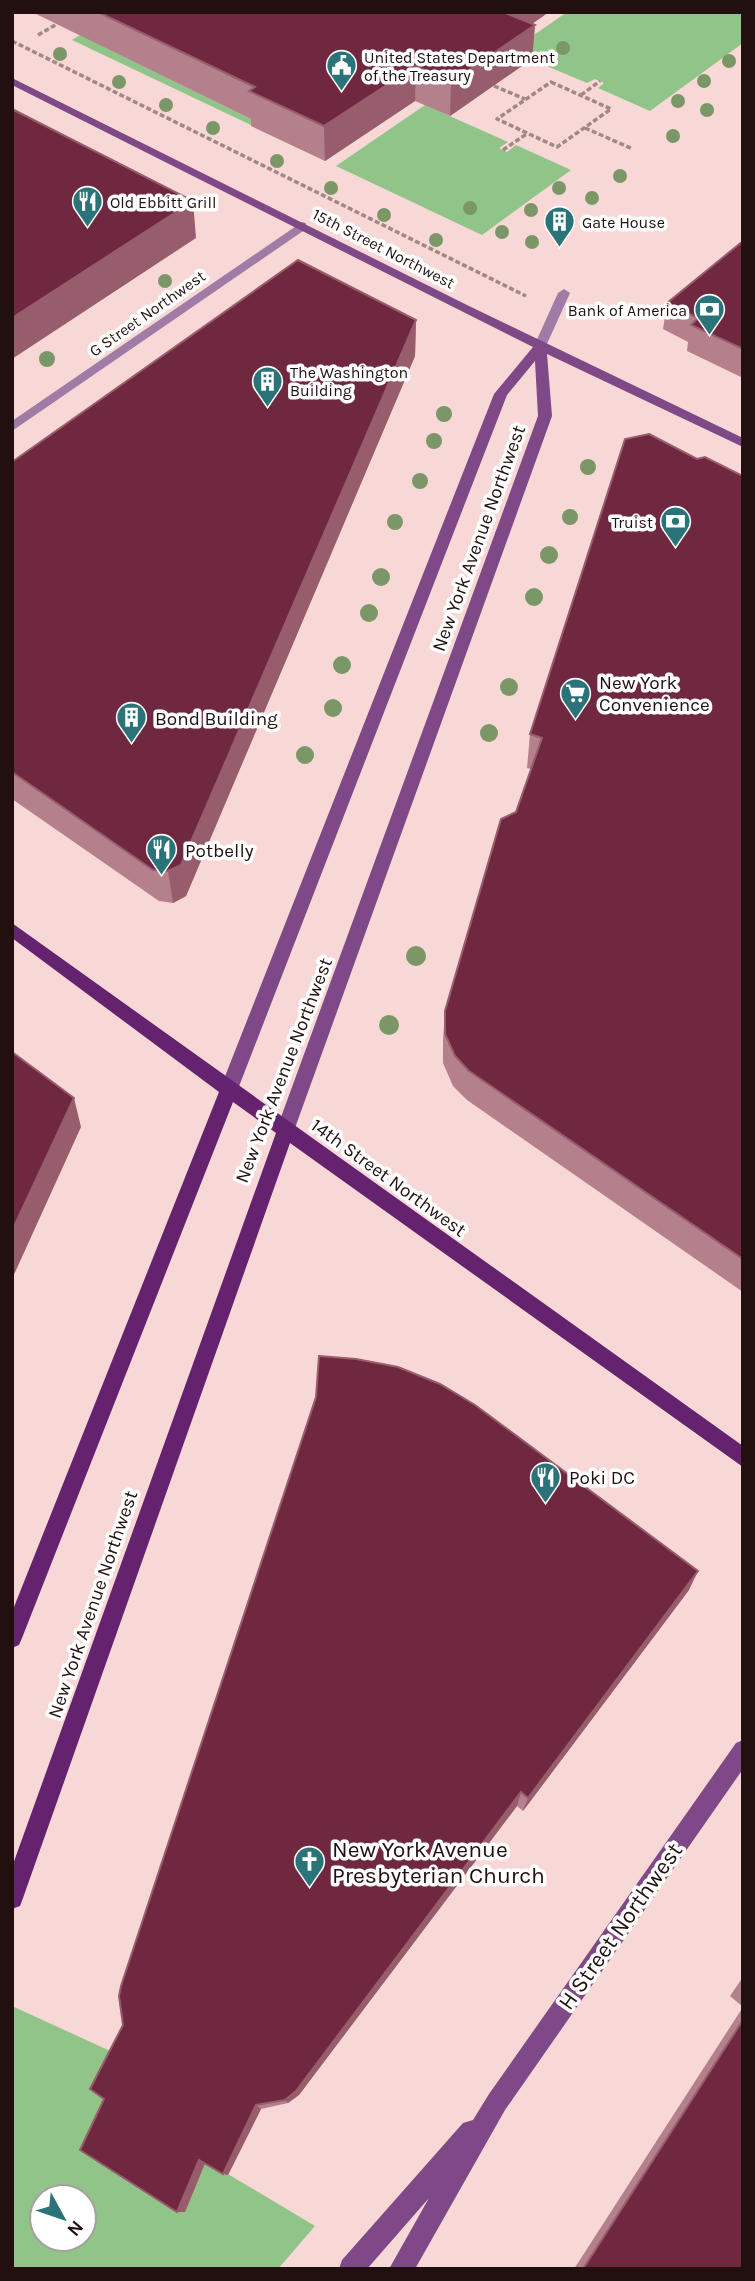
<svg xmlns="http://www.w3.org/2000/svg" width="755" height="2281" viewBox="0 0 755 2281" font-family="Karla,sans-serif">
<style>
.green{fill:#90c489;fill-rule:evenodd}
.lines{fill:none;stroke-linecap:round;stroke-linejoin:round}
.path{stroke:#a18785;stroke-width:3.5;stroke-dasharray:5 2.5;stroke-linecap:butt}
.minor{fill:#9f7ba5;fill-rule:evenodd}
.tertiary{fill:#9f7ba5;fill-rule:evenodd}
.secondary{fill:#7e4986;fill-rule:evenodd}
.primary{fill:#65226f;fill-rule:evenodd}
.tree{fill:#7b9768}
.wall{fill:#b4808b}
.shaded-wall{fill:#985d6d}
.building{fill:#6f2840;stroke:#985d6d;stroke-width:2}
.labels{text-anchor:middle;stroke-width:7;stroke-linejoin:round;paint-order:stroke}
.far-poi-label{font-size:16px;fill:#21100f;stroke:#fff;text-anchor:start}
.far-street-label{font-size:16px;fill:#21100f;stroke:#fff}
.street-label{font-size:19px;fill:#21100f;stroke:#fff}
.poi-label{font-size:19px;fill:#21100f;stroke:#fff;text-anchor:start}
.near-poi-label{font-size:23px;fill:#21100f;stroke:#fff;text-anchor:start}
.near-street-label{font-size:23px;fill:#21100f;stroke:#fff}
</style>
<rect width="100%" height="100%" fill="#f8d8d6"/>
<!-- green -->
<path class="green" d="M 567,12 L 743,12 L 743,43 L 650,111 L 598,88 L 604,83 L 595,79 L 587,83 L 511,51 Z
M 80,35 L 257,122 L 251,125 L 72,40 Z
M 425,105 L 508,142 L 499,148 L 507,152 L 516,145 L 571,170 L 482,235 L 336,166 Z
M 12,2006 L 119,2055 L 184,2211 L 206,2161 L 315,2226 L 278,2269 L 12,2269 ZM 42,2197 L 84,2197 L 84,2239 L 42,2239 Z"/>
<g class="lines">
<!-- path -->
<path class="path" d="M 38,35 L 57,24
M 12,41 L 526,296
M 551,82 L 611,109 L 557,147 L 497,119 Z
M 494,86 L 525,99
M 581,95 L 600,81
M 585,128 L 633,149
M 503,150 L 528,133"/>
<!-- minor -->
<path class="minor" d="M 564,289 L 570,293 L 546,346 L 540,350 L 535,349 L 534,346 L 558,293 Z"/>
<!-- tertiary -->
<path class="tertiary" d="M 302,222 L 306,223 L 306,229 L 12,431 L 12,421 Z"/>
<!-- secondary -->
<path class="secondary" d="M 12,78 L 469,306 L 743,438 L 743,447 L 547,354 L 552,416 L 295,1128 L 292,1133 L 286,1135 L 280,1133 L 277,1128 L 538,416 L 535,361 L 507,395 L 238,1089 L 235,1094 L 229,1096 L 223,1094 L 220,1089 L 494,394 L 533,347 L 12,85 Z
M 743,1740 L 743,1769 L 505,2110 L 415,2269 L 389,2269 L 429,2198 L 367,2269 L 339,2269 L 342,2260 L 463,2123 L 473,2120 L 489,2094 L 736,1743 Z"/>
<!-- primary -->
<path class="primary" d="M 12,923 L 743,1446 L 743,1467 L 290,1143 L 23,1898 L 20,1906 L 12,1909 L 12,1867 L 276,1133 L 233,1102 L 22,1638 L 19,1645 L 12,1648 L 12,1612 L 219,1092 L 12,938 Z"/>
</g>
<!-- trees -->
<g class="tree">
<circle cx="563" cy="48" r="7"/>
<circle cx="60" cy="54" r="7"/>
<circle cx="729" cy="61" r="7"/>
<circle cx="704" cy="81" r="7"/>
<circle cx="119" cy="82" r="7"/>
<circle cx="678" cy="101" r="7"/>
<circle cx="166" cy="105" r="7"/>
<circle cx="707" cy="110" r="7"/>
<circle cx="213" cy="128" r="7"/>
<circle cx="673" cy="136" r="7"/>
<circle cx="277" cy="161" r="7"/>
<circle cx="620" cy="176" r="7"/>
<circle cx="331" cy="188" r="7"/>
<circle cx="559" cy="188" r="7"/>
<circle cx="592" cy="198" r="7"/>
<circle cx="470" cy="208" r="7"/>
<circle cx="531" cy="210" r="7"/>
<circle cx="384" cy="215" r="7"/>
<circle cx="563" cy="219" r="7"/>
<circle cx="502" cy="232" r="7"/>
<circle cx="436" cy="240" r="7"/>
<circle cx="532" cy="242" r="7"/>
<circle cx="165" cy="281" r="7"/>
<circle cx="47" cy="359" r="8"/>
<circle cx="444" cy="414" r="8"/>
<circle cx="434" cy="441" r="8"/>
<circle cx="588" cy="467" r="8"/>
<circle cx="420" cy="481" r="8"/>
<circle cx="570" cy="517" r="8"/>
<circle cx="395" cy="522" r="8"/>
<circle cx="549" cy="555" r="9"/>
<circle cx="381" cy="577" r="9"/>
<circle cx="534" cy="597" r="9"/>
<circle cx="369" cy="613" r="9"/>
<circle cx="342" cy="665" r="9"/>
<circle cx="509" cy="687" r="9"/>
<circle cx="333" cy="708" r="9"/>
<circle cx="489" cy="733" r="9"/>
<circle cx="305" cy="755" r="9"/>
<circle cx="416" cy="956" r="10"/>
<circle cx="389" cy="1025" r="10"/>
</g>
<!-- wall -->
<path class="wall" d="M 32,12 L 549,12 L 532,24 L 535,25 L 532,59 L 450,116 L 415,101 L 325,161 L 251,126 L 251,119 Z
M 743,241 L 743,378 L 687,351 L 688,342 L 663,329 L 667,303 Z
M 416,320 L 415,356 L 186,896 L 173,903 L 159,901 L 12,799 L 12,462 Z
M 697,459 L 743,476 L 743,1292 L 467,1100 L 453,1086 L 443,1063 L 443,1041 L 445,1011 L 531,769 L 527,768 L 530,734 Z
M 689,1590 L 523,1811 L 517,1806 L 299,2095 L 288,2103 L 261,2109 L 228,2175 L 205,2163 L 185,2212 L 104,2099 L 123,2025 Z
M 743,1977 L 743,2269 L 574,2269 L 743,2007 L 730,1996 Z"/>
<!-- shaded-wall -->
<path class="shaded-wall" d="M 502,12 L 549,12 L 500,46 Z
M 535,25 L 532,59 L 450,116 L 451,82 Z
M 416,66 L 415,101 L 325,161 L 324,126 Z
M 193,201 L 196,238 L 12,359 L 12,318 Z
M 416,320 L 415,356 L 186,896 L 173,903 L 168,871 Z
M 74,1098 L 81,1127 L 12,1279 L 12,1231 Z
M 698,1571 L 689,1590 L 523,1811 L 528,1798 Z
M 521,1792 L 517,1806 L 299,2095 L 288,2103 L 285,2100 Z
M 256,2105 L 261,2109 L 228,2175 L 223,2174 Z
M 199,2160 L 206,2161 L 185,2212 L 177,2212 Z"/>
<!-- building -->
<path class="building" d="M 98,12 L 503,12 L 535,25 L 451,82 L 416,66 L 324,126 L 249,91 L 255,87 Z
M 12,109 L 193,201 L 12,318 Z
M 743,241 L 743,349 L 691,325 L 698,318 L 667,303 Z
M 298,260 L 416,320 L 181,865 L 168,871 L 153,870 L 12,772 L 12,462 Z
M 649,434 L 697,459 L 705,457 L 743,476 L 743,1259 L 469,1071 L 455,1056 L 445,1034 L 445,1011 L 501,819 L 516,812 L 542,738 L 530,734 L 625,439 Z
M 12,1052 L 74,1098 L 12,1231 Z
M 319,1356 L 356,1359 L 398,1367 L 440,1384 L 475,1405 L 698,1571 L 528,1798 L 521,1792 L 296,2091 L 285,2100 L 256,2105 L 223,2174 L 199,2160 L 177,2212 L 80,2150 L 104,2099 L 90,2089 L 123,2025 L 119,1996 L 121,1986 L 316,1397 Z
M 743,2020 L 743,2269 L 583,2269 Z"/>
<!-- icons -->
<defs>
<symbol id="civic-pin" viewBox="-11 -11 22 30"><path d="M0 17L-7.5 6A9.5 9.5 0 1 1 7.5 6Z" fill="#297379" stroke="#fff"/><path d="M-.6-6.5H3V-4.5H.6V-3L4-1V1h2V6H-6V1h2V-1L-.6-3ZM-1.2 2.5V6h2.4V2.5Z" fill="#fff"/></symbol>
<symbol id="restaurant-pin" viewBox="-11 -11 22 30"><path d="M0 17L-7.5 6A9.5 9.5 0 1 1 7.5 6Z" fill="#297379" stroke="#fff"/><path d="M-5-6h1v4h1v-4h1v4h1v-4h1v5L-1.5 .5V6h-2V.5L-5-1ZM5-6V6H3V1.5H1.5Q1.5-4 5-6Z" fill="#fff"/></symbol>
<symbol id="building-pin" viewBox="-11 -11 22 30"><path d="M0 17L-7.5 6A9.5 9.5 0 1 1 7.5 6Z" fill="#297379" stroke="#fff"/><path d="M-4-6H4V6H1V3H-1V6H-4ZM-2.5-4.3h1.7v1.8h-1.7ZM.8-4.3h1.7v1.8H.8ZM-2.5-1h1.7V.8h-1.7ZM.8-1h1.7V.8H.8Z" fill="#fff"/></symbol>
<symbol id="bank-pin" viewBox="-11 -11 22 30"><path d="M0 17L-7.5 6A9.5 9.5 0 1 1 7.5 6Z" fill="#297379" stroke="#fff"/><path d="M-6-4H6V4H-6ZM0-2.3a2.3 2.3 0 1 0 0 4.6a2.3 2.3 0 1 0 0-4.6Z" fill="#fff"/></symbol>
<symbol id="supermarket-pin" viewBox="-11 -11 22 30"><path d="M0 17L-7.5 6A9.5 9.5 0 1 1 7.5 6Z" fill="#297379" stroke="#fff"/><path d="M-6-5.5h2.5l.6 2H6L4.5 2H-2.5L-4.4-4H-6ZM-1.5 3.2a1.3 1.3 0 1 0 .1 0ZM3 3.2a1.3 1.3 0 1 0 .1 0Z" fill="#fff"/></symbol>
<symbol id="church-pin" viewBox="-11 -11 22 30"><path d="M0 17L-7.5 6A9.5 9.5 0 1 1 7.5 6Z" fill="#297379" stroke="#fff"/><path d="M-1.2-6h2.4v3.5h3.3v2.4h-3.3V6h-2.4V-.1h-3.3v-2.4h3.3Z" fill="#fff"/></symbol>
</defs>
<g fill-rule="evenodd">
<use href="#civic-pin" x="324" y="48" width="35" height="47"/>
<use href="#restaurant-pin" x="70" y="184" width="35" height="47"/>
<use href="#building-pin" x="542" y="204" width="35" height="47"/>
<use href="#bank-pin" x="692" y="292" width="35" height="47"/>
<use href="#building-pin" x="250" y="364" width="35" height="47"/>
<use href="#bank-pin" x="658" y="504" width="35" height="47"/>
<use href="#supermarket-pin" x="558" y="676" width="35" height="47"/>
<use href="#building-pin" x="114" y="700" width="35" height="47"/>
<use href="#restaurant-pin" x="144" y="832" width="35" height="47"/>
<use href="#restaurant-pin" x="528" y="1460" width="35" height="47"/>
<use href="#church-pin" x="292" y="1844" width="35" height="47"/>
</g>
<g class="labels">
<!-- far-poi labels -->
<g class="far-poi-label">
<text x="364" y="63">United States Department<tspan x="364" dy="18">of the Treasury</tspan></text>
<text x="110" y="208">Old Ebbitt Grill</text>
<text x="582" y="228">Gate House</text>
<text x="687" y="316" text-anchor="end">Bank of America</text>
<text x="290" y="378">The Washington<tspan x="290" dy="18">Building</tspan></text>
<text x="653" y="528" text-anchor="end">Truist</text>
</g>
<!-- far-street labels -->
<g class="far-street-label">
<text transform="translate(384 248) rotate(27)" y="6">15th Street Northwest</text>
<text transform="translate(147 313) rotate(-35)" y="6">G Street Northwest</text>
</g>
<!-- street labels -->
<g class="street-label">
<text transform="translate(478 538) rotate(-70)" y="7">New York Avenue Northwest</text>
<text transform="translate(283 1070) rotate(-69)" y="7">New York Avenue Northwest</text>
<text transform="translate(389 1177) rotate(36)" y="7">14th Street Northwest</text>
<text transform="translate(92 1604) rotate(-71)" y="7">New York Avenue Northwest</text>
</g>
<!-- poi labels -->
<g class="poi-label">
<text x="599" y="689">New York<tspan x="599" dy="22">Convenience</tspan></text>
<text x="155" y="725">Bond Building</text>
<text x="185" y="857">Potbelly</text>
<text x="569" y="1484">Poki DC</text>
</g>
<!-- near-poi labels -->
<g class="near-poi-label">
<text x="332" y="1857">New York Avenue<tspan x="332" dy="26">Presbyterian Church</tspan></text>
</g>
<!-- near-street labels -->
<g class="near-street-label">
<text transform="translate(620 1926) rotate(-55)" y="8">H Street Northwest</text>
</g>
</g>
<!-- border -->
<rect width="755" height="2281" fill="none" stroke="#21100f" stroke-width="28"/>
<!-- north arrow -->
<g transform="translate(63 2218) rotate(130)"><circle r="33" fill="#ffffff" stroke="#a69f9f" stroke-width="2"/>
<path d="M0-5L12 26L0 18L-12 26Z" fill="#297379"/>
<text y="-10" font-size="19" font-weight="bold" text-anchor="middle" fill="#21100f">N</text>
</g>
</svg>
